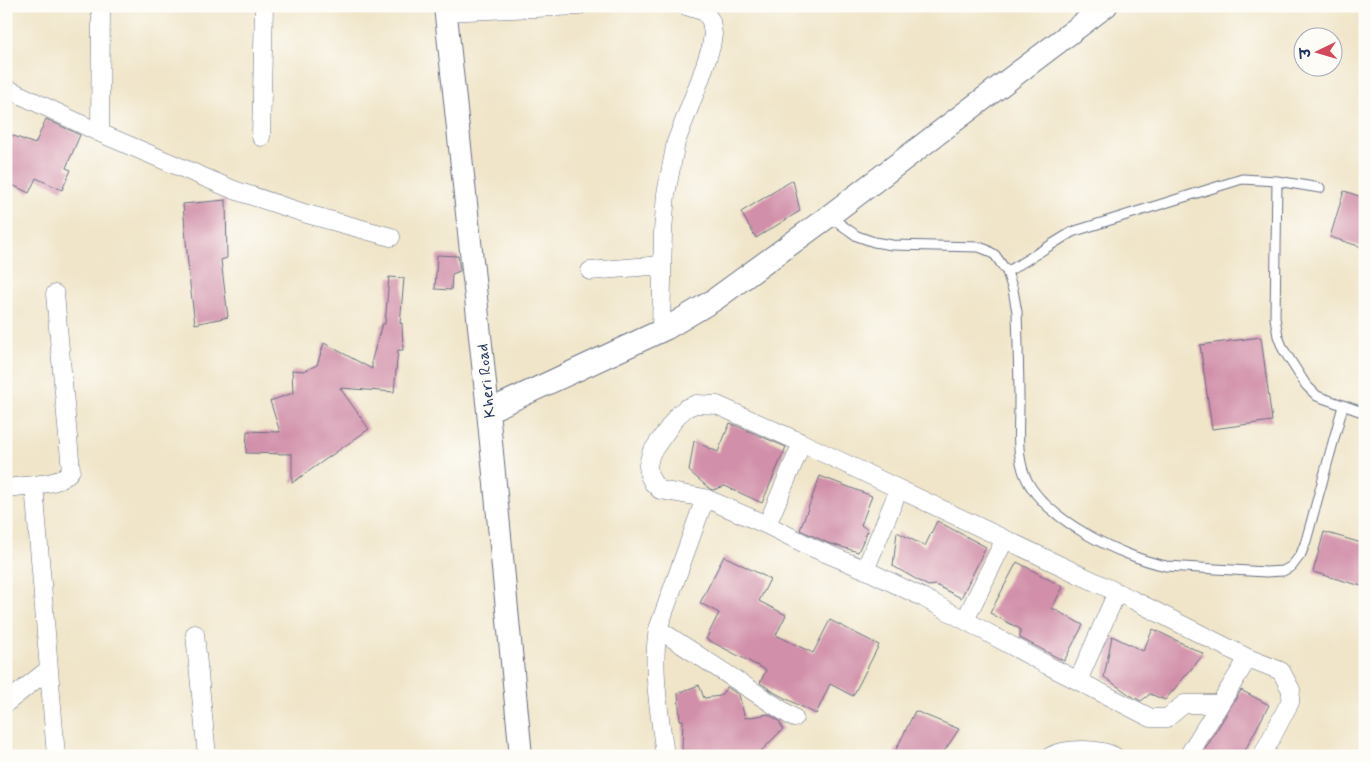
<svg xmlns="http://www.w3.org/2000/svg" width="1371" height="762" viewBox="0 0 1371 762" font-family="Mynerve,'Playpen Sans Deva',sans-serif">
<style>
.building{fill:#d18fa9}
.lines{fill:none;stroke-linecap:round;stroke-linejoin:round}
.service-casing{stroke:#666f83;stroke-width:11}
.minor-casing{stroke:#666f83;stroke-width:19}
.tertiary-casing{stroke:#666f83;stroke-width:24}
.service{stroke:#fff;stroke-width:9}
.minor{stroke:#fff;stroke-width:18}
.tertiary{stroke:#fff;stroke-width:22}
.labels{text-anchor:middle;stroke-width:4.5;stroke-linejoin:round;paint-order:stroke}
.street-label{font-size:16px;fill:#1b2f5e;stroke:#fdfcf7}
</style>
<rect width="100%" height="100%" fill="#fdfcf7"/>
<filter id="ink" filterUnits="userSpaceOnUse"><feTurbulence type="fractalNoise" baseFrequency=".02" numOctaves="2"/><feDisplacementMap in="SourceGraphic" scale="10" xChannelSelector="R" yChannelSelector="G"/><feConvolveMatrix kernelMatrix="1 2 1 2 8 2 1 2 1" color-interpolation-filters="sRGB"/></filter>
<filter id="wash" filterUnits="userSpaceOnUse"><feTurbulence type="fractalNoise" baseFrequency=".0096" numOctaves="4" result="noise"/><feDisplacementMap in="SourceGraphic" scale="20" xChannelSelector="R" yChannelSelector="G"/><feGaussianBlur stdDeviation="1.12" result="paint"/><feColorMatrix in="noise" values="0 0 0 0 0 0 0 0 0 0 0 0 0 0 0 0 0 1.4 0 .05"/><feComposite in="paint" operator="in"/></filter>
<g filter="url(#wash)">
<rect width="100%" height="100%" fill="#f0e5c9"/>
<g id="blocks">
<!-- building -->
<path class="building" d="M 46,119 L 80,135 L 66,168 L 71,170 L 62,190 L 36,178 L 29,193 L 6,182 L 6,133 L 35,144 Z
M 793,180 L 800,211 L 756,238 L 741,212 Z
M 1344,191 L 1365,198 L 1365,248 L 1330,237 Z
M 226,200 L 227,258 L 221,260 L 228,317 L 195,324 L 189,276 L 183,204 Z
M 437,255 L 458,256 L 460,271 L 452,274 L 451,290 L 435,289 Z
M 389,277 L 404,278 L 400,324 L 402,323 L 403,350 L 398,350 L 394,392 L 340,388 L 369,429 L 292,483 L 292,454 L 246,453 L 247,431 L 280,432 L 270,401 L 293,393 L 292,370 L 304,371 L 317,365 L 324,343 L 372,369 L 372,359 L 382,324 L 385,324 Z
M 1261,337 L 1272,421 L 1212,429 L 1200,345 Z
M 730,423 L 786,447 L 762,503 L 725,486 L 713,490 L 710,489 L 689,471 L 694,441 L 718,452 Z
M 820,476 L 872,496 L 861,525 L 868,530 L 858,552 L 828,543 L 800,530 Z
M 937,521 L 986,547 L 961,598 L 936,585 L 928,586 L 893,566 L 897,532 L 925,546 Z
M 1324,532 L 1365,544 L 1365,587 L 1313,572 Z
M 724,556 L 770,579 L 759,601 L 786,615 L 776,635 L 813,653 L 830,620 L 879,645 L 853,696 L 830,684 L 816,714 L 777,694 L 760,683 L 766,670 L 706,639 L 719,613 L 700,603 Z
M 1017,562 L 1063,587 L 1052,608 L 1083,625 L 1064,661 L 1020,638 L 1020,629 L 990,613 Z
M 1153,629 L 1204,654 L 1165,700 L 1150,694 L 1141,701 L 1130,695 L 1104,677 L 1112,636 L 1143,651 Z
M 699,685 L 704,698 L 720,696 L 727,687 L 739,695 L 745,718 L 768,714 L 779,721 L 783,729 L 756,756 L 685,756 L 682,748 L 683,720 L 680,720 L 678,693 Z
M 1241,690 L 1269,705 L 1242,756 L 1201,756 Z
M 915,711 L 959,729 L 941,756 L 893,756 Z"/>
</g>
</g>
<g filter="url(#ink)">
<use href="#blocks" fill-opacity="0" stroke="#666f83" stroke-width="1"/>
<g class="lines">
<defs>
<path id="service" d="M 1277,181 L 1275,318 L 1278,336 L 1283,349 L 1306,385 L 1317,396 L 1365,413
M 829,216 L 857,236 L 874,242 L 892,245 L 979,247 L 987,250 L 995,255 L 1007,272 L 1013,290 L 1017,312 C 1018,343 1019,373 1019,404 C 1019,427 1016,454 1025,476 C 1043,519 1122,557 1166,566 L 1266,572 L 1283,571 L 1292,566 L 1301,554 L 1306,541 L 1343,406
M 1007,272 L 1072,232 L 1242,179 L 1277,181 L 1320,188"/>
<path id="minor" d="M 445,12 L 578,6
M 6,88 L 100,133 L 234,190 L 307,214 L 391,237
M 100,133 L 101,6
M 261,137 L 264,6
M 590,271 L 662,265
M 661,331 L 663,231 L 666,194 L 676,142 L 700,80 L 711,47 L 713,34 L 711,21 L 705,12 L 686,6
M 34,485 C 48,483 62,483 71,470 L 55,294
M 6,488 L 34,485 L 56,756
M 767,525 L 802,443
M 865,570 L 899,489
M 965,620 L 1005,539
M 658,629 L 794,718
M 195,634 L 207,756
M 1078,681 L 1117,592
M 6,703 L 49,669
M 1220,704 L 1184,704 L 1167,718 L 1151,718 L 1047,665 L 924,598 L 864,569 L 813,548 L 767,525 L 705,498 L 660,490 L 653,483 L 649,475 L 648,465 L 651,453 L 677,416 L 686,408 L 696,404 L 717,405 L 802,443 L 1131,599 L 1248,658 L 1281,671 L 1291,690 L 1290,702 L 1262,756
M 665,756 C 660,714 651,671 658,629 L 705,498
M 1051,756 C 1066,748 1099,748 1114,756
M 1188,756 L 1248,658"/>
<path id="tertiary" d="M 445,6 L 488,411 L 521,756
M 488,411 L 667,328 L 714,300 L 829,216 L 1106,6"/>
</defs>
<!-- service casing -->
<use href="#service" class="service-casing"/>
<!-- minor casing -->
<use href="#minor" class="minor-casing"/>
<!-- tertiary casing -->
<use href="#tertiary" class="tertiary-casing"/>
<!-- service -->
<use href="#service" class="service"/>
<!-- minor -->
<use href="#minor" class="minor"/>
<!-- tertiary -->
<use href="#tertiary" class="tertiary"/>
</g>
</g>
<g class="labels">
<!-- street labels -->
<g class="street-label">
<text transform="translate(485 381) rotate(-96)" y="6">Kheri Road</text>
</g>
</g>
<!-- margin -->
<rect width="1371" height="762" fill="none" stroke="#fdfcf7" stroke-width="25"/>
<!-- north arrow -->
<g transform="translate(1318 52) rotate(265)"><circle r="24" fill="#fdfcf7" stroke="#a3aaba"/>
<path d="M0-4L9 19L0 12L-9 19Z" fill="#d1495b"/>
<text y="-8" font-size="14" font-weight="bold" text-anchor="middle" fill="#1b2f5e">उ</text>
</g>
</svg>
